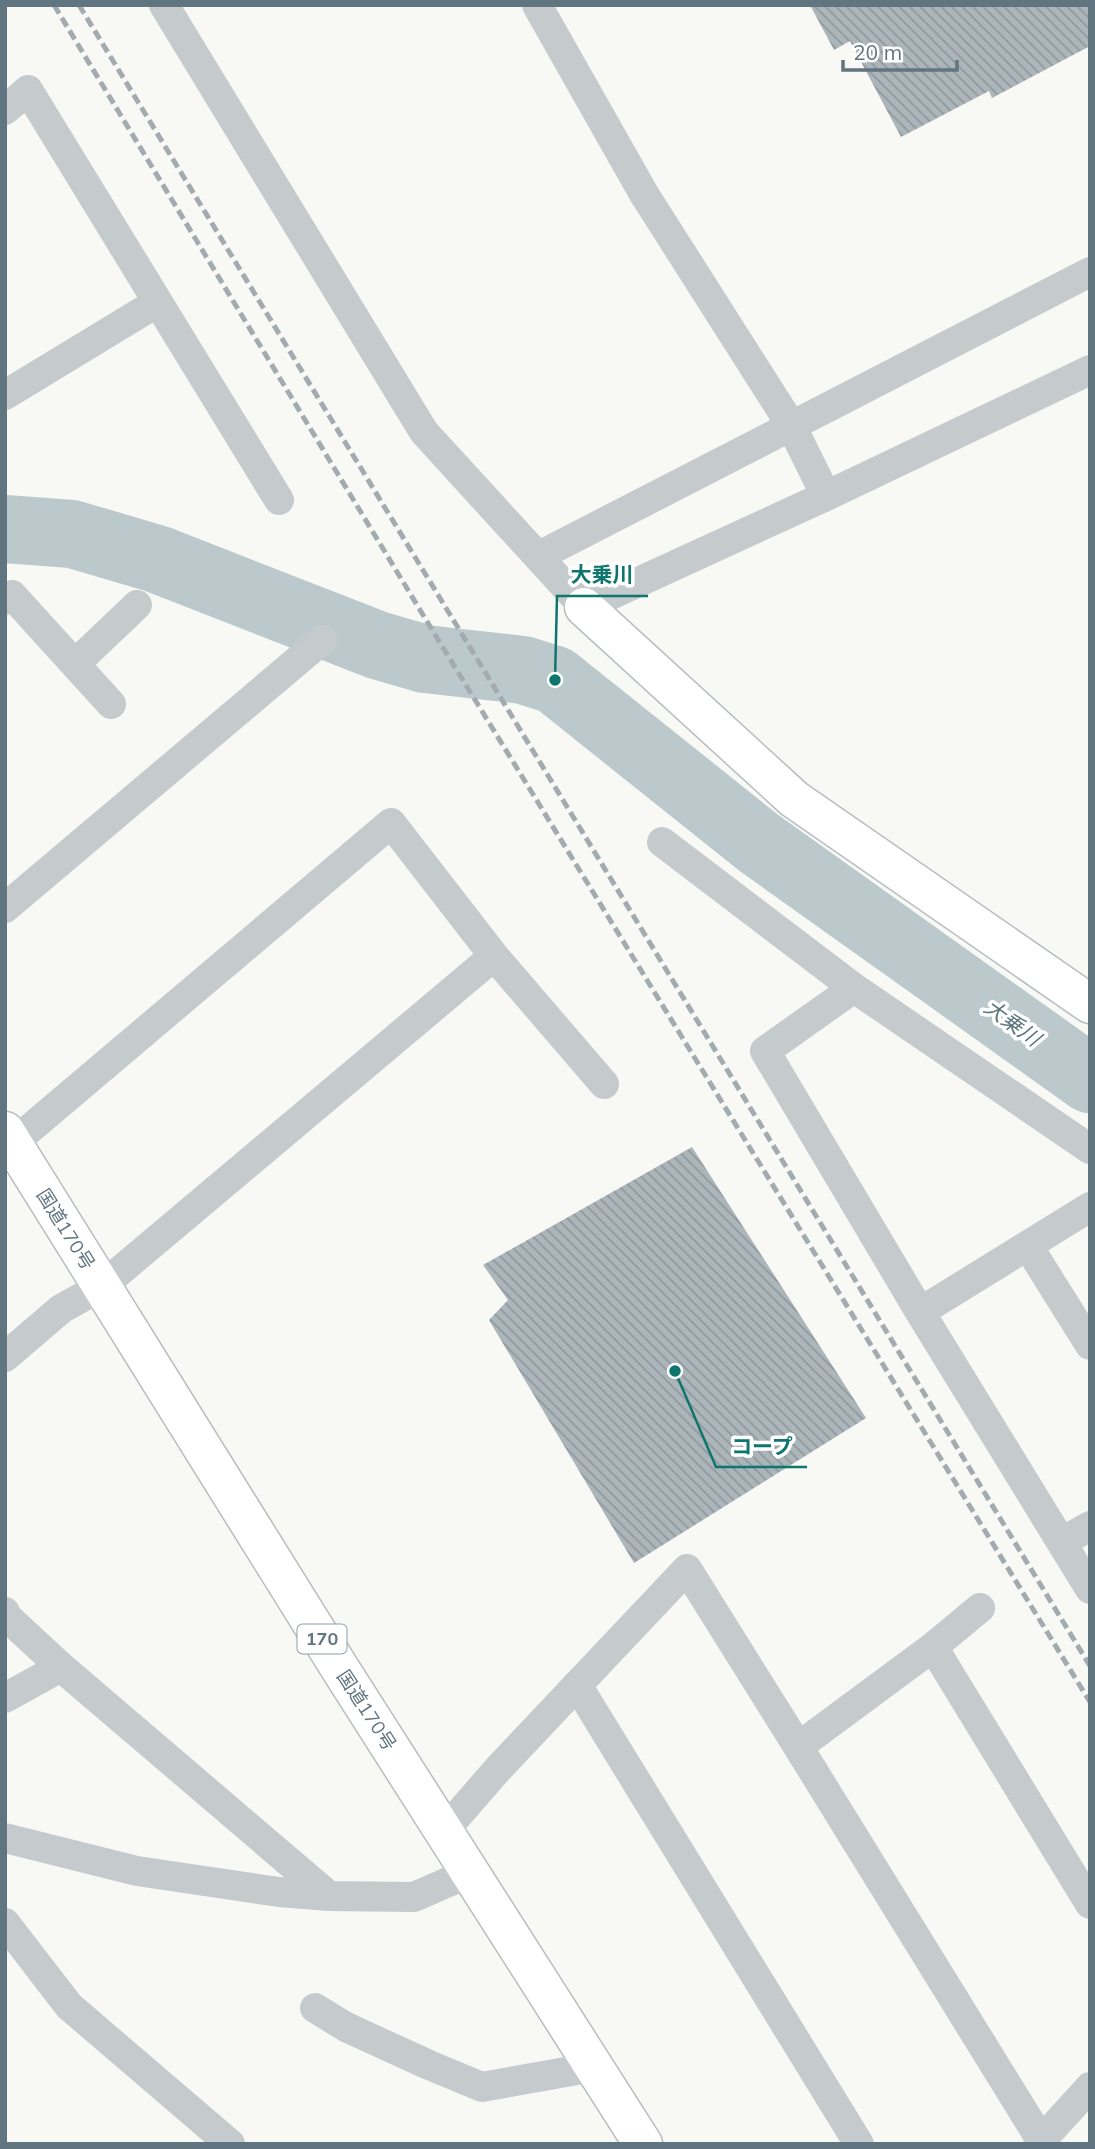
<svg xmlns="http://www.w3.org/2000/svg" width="1095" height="2149" viewBox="0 0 1095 2149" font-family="Mulish,'Noto Sans JP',sans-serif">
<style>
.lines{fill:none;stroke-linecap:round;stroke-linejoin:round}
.river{stroke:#bcc9cc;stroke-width:68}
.building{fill:url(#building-back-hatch)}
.secondary-casing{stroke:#b7bdc1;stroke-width:41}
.highway-casing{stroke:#b9bdc0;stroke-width:41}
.street{stroke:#c5cacc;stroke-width:30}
.secondary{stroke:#fff;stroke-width:38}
.highway{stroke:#fff;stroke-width:38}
.rail{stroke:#a3abb0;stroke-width:5;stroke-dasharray:10 5;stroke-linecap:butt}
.labels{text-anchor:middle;stroke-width:7;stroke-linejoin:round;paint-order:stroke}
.shield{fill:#fff;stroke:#909ea7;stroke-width:2}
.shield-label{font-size:18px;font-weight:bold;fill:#617581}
.street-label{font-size:19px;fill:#617581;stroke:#fff}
.water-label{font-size:21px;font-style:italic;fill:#5c767c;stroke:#fff}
.leader{fill:none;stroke:#0f766e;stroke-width:2.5}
.callout-dot{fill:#0f766e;stroke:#fff;stroke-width:2.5}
.callout-label{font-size:21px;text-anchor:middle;font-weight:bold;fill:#0f766e;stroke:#fff;stroke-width:7;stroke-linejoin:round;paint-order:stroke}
</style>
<defs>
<pattern id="building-back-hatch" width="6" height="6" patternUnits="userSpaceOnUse" patternTransform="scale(1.75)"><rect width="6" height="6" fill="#abb5ba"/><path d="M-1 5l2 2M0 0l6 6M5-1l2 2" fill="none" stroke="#8f989d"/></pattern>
</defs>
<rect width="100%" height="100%" fill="#f8f8f5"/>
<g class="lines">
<!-- river -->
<path class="river" d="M 5,529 L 72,534 L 157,559 L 377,645 L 425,659 L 523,670 L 555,680 L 759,843 L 1090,1079"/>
</g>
<!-- building -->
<path class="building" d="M 810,5 L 1090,5 L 1090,46 L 992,98 L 989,91 L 901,137 L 850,41 L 834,50 Z
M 692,1147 L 866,1418 L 634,1563 L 489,1320 L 508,1300 L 483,1265 Z"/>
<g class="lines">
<defs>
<path id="secondary" d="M 584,607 L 794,799 L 1090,1004"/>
<path id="highway" d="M 5,1131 L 339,1667 L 643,2144"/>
</defs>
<!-- secondary casing -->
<use href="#secondary" class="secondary-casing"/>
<!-- highway casing -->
<use href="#highway" class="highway-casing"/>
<!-- street -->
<path class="street" d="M 164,5 L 424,432 L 584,607 L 826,496 L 1090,370
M 537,5 L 644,194 L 791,425 L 826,496
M 5,110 L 28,90 L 279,500
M 5,395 L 158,302
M 539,556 L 1090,272
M 5,600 L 12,595 L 111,704
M 75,664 L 137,605
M 662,842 L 854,988 L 1090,1149
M 5,908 L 322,640
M 854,988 L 765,1051 L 920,1312 L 1090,1589
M 13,1143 L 391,823 L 494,956 L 604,1084
M 1028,1246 L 1090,1345
M 920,1312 L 1090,1207
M 5,1357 L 61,1309 L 102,1286 L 494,956
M 1062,1542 L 1090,1526
M 5,1612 L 7,1617 L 61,1667 L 329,1896
M 933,1647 L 980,1608
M 577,1685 L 859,2144
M 5,1698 L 61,1667
M 797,1745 L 1041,2140
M 444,1831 L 498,1769 L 687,1569 L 797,1745 L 810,1738 L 933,1647 L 1090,1904
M 5,1838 L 137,1871 L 279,1892 L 329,1896 L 414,1897 L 471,1872
M 5,1923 L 69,2006 L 230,2144
M 315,2008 L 346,2027 L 429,2065 L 482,2087 L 594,2067
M 1038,2144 L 1090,2087"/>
<!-- secondary -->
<use href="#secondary" class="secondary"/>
<!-- highway -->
<use href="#highway" class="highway"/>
<!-- rail -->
<path class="rail" d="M 54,5 L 434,633 L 1090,1702
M 79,5 L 1090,1666"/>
</g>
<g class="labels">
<!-- shield labels -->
<rect class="shield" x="297.5" y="1624.5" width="49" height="29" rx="5"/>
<g class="shield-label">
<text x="322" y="1645">170</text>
</g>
<!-- street labels -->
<g class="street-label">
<text transform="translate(66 1229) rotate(58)" y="7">国道170号</text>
<text transform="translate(367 1710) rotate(57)" y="7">国道170号</text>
</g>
<!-- water labels -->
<g class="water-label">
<text transform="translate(1012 1023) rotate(36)" y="7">大乗川</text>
</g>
</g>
<!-- callouts -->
<path class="leader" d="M555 680L557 596H648M675 1371L716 1467H807"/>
<g class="callout-dot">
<circle cx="555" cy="680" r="7"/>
<circle cx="675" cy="1371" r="7"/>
</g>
<g class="callout-label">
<text x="602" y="582">大乗川</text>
<text x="762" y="1454">コープ</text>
</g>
<!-- border -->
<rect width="1095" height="2149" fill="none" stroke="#617581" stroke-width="14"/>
<!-- scale -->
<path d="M843 60v10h114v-10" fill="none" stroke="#617581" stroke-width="3.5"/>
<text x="853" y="60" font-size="21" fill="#617581" stroke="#ffffff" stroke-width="5" paint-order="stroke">20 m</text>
</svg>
